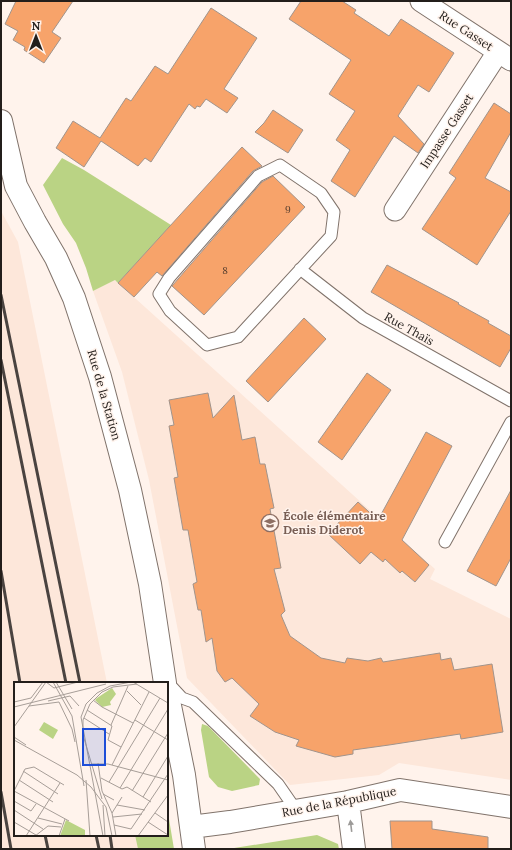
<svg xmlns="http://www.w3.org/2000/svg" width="512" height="850" viewBox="0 0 512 850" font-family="Lora,serif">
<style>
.built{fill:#fde7da}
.green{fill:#bad384}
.building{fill:#f7a36a;stroke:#a1948c}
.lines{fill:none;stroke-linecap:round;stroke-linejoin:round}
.lane-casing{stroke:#80736b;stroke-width:13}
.street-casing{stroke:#80736b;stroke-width:23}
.secondary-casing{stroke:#80736b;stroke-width:24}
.lane{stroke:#fff;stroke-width:11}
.street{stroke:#fff;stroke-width:21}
.secondary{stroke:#fff;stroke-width:22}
.rail{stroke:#4a4340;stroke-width:3}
.oneway{fill:#9c9a98}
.labels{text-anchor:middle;stroke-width:3;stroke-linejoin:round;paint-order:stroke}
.number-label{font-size:10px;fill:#583f2f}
.street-label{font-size:12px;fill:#231e1b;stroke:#fff3ec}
.education-label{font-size:12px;font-weight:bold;fill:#785e54;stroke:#fff3ec;text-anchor:start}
.inset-road{fill:none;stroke:#a79e98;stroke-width:1}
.view{fill:#1d4ed8;fill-opacity:0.15;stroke:#1d4ed8;stroke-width:2}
.inset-edge{fill:none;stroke:#231e1b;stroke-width:2}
</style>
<rect width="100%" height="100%" fill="#fff3ec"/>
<!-- built -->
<path class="built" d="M 1,211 L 18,242 L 107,683 L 15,683 L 15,835 L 135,835 L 138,849 L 1,849 Z
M 115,280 L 435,569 L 430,579 L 511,619 L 511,780 L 399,763 L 379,775 L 290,785 L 187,678 L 149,480 L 122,372 L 93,291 Z"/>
<!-- green -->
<path class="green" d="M 62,158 L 84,170 L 171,225 L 118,283 L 115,280 L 93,291 L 86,268 L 76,243 L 63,224 L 43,185 Z
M 202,724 L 208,726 L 260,779 L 259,785 L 232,791 L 218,787 L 209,777 L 201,730 Z
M 168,813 L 174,849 L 138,849 L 135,835 L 167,835 Z
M 317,835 L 338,844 L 339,849 L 228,849 Z"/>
<!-- building -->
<path class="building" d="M 16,1 L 73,1 L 52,32 L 61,38 L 44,63 L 24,50 L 25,47 L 13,40 L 18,31 L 5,24 Z
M 301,1 L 342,1 L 356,10 L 354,13 L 389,36 L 401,19 L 454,53 L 429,92 L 418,85 L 398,116 L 424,144 L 418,153 L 394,136 L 355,197 L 331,181 L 350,150 L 336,140 L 355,111 L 329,94 L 351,60 L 289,19 Z
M 211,8 L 257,38 L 224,89 L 238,98 L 227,113 L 206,99 L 200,107 L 197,106 L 195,109 L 189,104 L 151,162 L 145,158 L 138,166 L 101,141 L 84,167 L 56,148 L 73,121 L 100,138 L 126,98 L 131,101 L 155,66 L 168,74 Z
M 494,103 L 511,114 L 511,132 L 485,178 L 511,192 L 511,211 L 477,265 L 422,229 L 456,178 L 449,173 Z
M 273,110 L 303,130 L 288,153 L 255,132 L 264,123 Z
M 242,147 L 262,166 L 253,171 L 162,276 L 157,272 L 134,297 L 118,283 Z
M 273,176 L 305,207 L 204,315 L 172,286 L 262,182 Z
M 387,265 L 459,303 L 458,304 L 489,321 L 488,323 L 511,336 L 511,348 L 500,367 L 371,292 Z
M 304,318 L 326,339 L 268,402 L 246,381 Z
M 367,373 L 391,390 L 342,460 L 318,442 Z
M 208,393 L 213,418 L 234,395 L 242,440 L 255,437 L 260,464 L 265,464 L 274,508 L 270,509 L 281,568 L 274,569 L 285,611 L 281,615 L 290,636 L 321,658 L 345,663 L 347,658 L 368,661 L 381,658 L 383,662 L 440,653 L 441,660 L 451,658 L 454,670 L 492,664 L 503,732 L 461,739 L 460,734 L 389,745 L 353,750 L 353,754 L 335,757 L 296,746 L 299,740 L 275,732 L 250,716 L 259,704 L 232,678 L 225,682 L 217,671 L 212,638 L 206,642 L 201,610 L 198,610 L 193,584 L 197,582 L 188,530 L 183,530 L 174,478 L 178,477 L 169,426 L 174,425 L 169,400 Z
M 426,432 L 452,446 L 402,540 L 429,565 L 415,582 L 402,571 L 400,573 L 385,559 L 383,562 L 371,552 L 360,564 L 328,534 L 358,502 L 378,520 Z
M 511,490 L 511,558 L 496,586 L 467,571 Z
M 390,821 L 432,821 L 432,829 L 488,837 L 488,849 L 392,849 Z"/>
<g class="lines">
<defs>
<path id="lane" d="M 280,165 L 321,193 L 334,212 L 331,236 L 238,337 L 207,345 L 170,311 L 159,294 L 169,278 L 258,176 Z
M 300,269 L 363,318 L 511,401
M 445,542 L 511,422
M 170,685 L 182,698 L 193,702 L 278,784 L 296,810"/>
<path id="street" d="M 421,1 L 511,60
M 395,210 L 498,52"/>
<path id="secondary" d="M 1,121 L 16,186 L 35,222 L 56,258 L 74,298 L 100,377 L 130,490 L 150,584 L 165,683
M 167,691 L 184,775 L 194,849
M 348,802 L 354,849
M 191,827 L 230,822 L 348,802 L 400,790 L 511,807"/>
</defs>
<!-- lane casing -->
<use href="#lane" class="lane-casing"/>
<!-- street casing -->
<use href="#street" class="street-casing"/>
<!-- secondary casing -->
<use href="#secondary" class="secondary-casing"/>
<!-- lane -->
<use href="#lane" class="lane"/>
<!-- street -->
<use href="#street" class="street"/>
<!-- secondary -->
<use href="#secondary" class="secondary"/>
<!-- rail -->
<path class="rail" d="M 1,295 L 80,683
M 1,360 L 66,683
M 1,571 L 20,683
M 1,792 L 11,849
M 45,835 L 48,849
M 96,835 L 99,849
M 110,835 L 112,849"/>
</g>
<!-- one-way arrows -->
<defs><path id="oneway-solid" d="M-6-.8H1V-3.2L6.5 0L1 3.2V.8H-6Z"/></defs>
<use class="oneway" href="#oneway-solid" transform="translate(351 826) rotate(-97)"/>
<!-- icons -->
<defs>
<symbol id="school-ring" viewBox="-11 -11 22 22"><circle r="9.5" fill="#fff3ec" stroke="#8d6e63" stroke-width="1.5"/><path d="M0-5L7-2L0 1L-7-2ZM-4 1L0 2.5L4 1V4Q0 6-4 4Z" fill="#8d6e63"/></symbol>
</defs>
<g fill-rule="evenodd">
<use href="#school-ring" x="260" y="513" width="20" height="20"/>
</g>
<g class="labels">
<!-- number labels -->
<g class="number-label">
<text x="288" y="213">9</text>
<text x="225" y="274">8</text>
</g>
<!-- street labels -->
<g class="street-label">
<text transform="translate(466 31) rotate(33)" y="4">Rue Gasset</text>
<text transform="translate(447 131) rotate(-57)" y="4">Impasse Gasset</text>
<text transform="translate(409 329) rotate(29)" y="4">Rue Thaïs</text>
<text transform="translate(104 395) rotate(74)" y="4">Rue de la Station</text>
<text transform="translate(339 802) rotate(-11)" y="4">Rue de la République</text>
</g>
<!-- education labels -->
<g class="education-label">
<text x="283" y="520">École élémentaire<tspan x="283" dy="14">Denis Diderot</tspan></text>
</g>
</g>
<!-- overview -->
<g transform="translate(14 682)">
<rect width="154" height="154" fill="#fff3ec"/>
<path d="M 98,6 L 102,12 L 96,20 L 97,23 L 88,25 L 81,18 L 83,16 L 86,20 L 83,16 ZM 30,40 L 44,48 L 39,57 L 25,48 ZM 52,138 L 71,148 L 71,154 L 46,154 Z" fill="#bad384"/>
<path class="inset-road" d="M 32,0 L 40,6 L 64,0M 39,0 L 58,34 L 70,104M 42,0 L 58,27M 119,0 L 154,21M 113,9 L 127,23M 79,18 L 88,25 L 119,41M 34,19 L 56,14 L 65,24M 0,20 L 17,16 L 29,0M 15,24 L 45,20 L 58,47 L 61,60M 0,25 L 92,2M 73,28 L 98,44 L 94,58 L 107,65M 70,36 L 95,52M 121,38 L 154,58M 97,43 L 114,4M 0,45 L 32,0M 0,55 L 12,63M 0,58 L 63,93 L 77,105 L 92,125 L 98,154M 84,81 L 88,109 L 98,131 L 102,154M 77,82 L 94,82 L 154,98M 98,83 L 135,10M 9,89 L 44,112M 87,96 L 108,107 L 113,105 L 137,120M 5,98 L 39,120M 72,98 L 76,154M 95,100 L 146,16M 106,106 L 154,27M 0,109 L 11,87 L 20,85 L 50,103M 0,109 L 55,139M 118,109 L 154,51M 89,112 L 100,118M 129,115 L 154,74M 88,117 L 69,53 L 69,38 L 76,22 L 88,10 L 99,5 L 123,2M 0,119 L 17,129 L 22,122M 89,123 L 91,154M 103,123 L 131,128M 0,128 L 29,147M 98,131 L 108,115M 141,131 L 154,140M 99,135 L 128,132M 24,136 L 48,142M 0,140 L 22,153M 134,140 L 154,153M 100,143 L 117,147 L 154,92M 12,154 L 46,101M 21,154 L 34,144 L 47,145M 45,154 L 51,137M 89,154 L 67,35 L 72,22 L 83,11 L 96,4 L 117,0M 124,154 L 154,113"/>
<path class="view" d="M 69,47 L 91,47 L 91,83 L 69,83 Z"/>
<rect width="154" height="154" class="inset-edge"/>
</g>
<!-- border -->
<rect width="512" height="850" fill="none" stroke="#231e1b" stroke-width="4"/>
<!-- north arrow -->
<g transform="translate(36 36)" stroke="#fff3ec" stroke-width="3" paint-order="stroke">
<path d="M0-3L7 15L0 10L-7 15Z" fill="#231e1b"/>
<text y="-6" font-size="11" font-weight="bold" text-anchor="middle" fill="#231e1b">N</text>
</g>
</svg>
